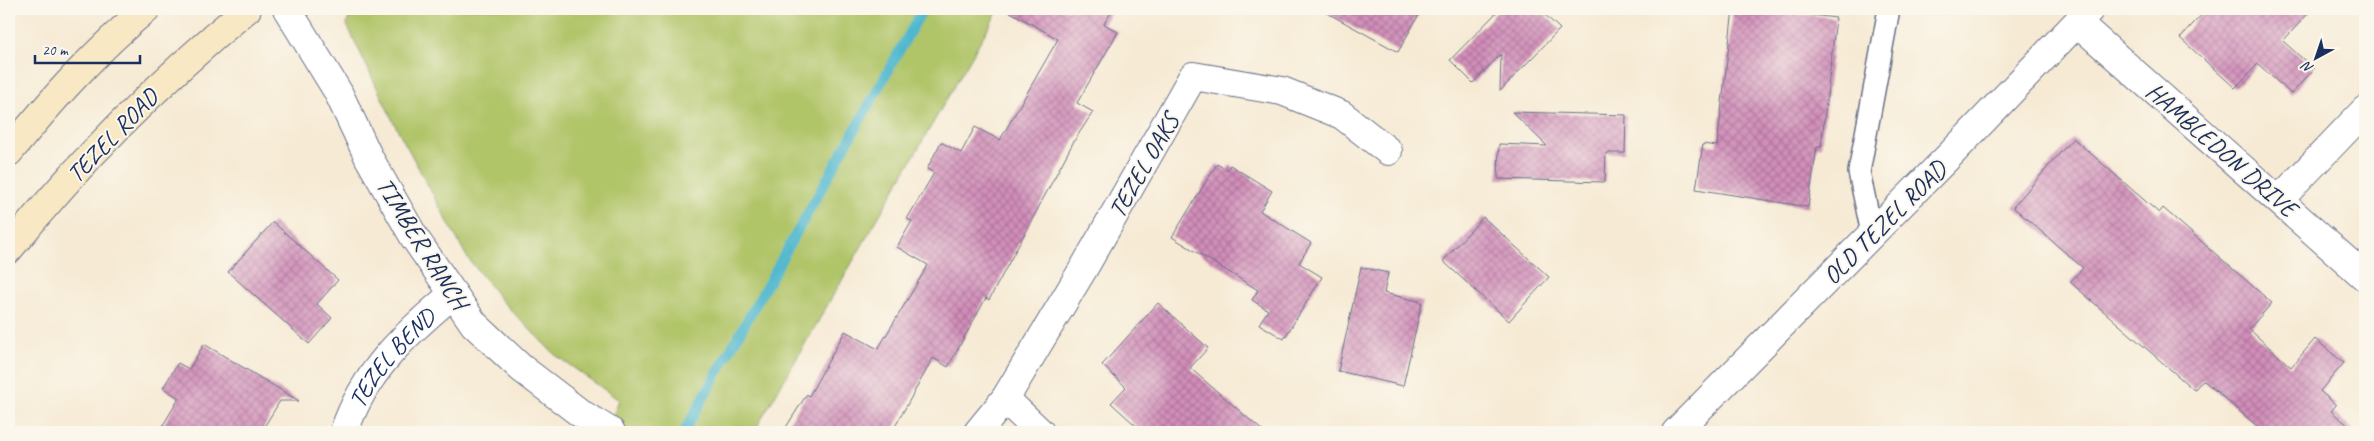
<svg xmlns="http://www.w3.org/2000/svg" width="2374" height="441" viewBox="0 0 2374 441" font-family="Caveat,sans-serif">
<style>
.green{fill:#b0c468;stroke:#667a63}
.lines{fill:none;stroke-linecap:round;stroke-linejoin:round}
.stream{stroke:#4fb7ce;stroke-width:10}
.building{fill:url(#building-cross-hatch)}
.lane-casing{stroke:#687087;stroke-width:24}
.street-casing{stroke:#687087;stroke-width:30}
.secondary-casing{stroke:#687087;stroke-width:30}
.lane{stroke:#fff;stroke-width:21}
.street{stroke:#fff;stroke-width:28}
.secondary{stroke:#f8e8c3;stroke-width:28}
.labels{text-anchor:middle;stroke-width:4;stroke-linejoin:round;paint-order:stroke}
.street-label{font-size:25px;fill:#1b2f5e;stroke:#fbf7ec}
</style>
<defs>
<pattern id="building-cross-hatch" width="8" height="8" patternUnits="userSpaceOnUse" patternTransform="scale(1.25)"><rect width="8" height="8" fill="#d28eb9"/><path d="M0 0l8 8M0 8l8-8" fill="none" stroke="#aa749a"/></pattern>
</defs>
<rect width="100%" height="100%" fill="#fbf7ec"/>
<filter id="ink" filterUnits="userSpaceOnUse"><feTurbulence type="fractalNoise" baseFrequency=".02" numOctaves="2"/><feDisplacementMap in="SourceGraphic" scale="10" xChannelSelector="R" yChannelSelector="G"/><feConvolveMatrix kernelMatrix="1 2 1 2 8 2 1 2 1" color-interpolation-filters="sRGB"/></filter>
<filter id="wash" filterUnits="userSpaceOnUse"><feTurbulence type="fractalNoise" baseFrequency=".0096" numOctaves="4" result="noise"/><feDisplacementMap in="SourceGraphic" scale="20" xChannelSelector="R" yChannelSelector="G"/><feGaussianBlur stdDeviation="1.12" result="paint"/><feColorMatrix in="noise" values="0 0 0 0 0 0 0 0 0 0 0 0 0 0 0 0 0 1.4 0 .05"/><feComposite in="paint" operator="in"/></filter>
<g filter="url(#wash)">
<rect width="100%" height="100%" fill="#f6ead4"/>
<!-- green -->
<path class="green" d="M 351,9 L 999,9 L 754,432 L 606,432 L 619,400 L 554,354 L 502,301 L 467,257 L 394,123 L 347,25 Z"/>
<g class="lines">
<!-- stream -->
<path class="stream" d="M 685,430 L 923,9"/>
</g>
<g id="blocks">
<!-- building -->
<path class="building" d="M 1005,9 L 1113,9 L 1104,24 L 1118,32 L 1077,103 L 1093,112 L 1074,141 L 989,300 L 986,298 L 948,367 L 933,358 L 892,432 L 783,432 L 807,394 L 809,396 L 845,331 L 878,349 L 928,265 L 897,247 L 912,221 L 907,219 L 934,173 L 927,169 L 941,142 L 961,153 L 975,127 L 1000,140 L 1058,39 Z
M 1320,9 L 1422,9 L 1398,52 Z
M 1500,9 L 1546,9 L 1542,12 L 1560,29 L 1500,91 L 1501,54 L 1473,83 L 1450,60 Z
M 1733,9 L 1762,9 L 1836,18 L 1821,147 L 1817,147 L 1808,207 L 1696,189 L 1703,144 L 1717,146 Z
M 2207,9 L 2312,9 L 2283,41 L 2314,69 L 2291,94 L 2258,64 L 2235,88 L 2180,38 Z
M 1512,112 L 1626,115 L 1625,153 L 1606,153 L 1605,182 L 1498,179 L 1499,144 L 1547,146 Z
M 2073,138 L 2159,213 L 2163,208 L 2272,303 L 2249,329 L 2291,367 L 2315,339 L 2344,363 L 2320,391 L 2336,405 L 2331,411 L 2356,432 L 2264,432 L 2203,380 L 2194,390 L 2070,282 L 2083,268 L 2013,207 Z
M 1217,164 L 1227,170 L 1230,165 L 1272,191 L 1260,211 L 1311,243 L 1299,263 L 1322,277 L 1284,339 L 1259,324 L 1268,310 L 1252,300 L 1258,290 L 1172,237 Z
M 1483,217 L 1549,277 L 1509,321 L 1443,261 Z
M 273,222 L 338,280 L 317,304 L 332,318 L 309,344 L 228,272 Z
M 1361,267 L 1388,273 L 1384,293 L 1422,302 L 1403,386 L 1338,371 Z
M 1158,303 L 1208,348 L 1190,368 L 1264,432 L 1143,432 L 1111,403 L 1126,387 L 1102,365 Z
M 204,344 L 299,401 L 280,401 L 261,432 L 159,432 L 179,398 L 163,388 L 178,363 L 189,369 Z"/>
</g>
</g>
<g filter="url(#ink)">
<use href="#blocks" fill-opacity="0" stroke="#687087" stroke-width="1"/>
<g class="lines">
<defs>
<path id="lane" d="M 1872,233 L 1859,172 L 1889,9"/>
<g id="street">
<path d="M 287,9 L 338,92 L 369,158 L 414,237 L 474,324 L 521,368 L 580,413 L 611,432"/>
<path d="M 2078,23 L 2365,277"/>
<path d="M 2280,199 L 2365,110"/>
<path d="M 1005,399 L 1040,432"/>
<path id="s1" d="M 344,432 C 364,372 405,334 453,294"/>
<path d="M 978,432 L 1005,399 L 1085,266 L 1193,76 L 1282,91 L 1342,115 L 1388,151"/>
<path d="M 1676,432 L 1950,155 L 2090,9"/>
</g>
<path id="secondary" d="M 9,152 C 51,101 95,51 146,9
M 9,249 C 80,161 160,81 247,9"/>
</defs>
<!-- lane casing -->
<use href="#lane" class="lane-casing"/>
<!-- street casing -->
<use href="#street" class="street-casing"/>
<!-- secondary casing -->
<use href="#secondary" class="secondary-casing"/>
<!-- lane -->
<use href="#lane" class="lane"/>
<!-- street -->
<use href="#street" class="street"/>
<!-- secondary -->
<use href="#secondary" class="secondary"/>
</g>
</g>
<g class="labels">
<!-- street labels -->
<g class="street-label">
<text transform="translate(112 135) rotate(-46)" y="9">TEZEL ROAD</text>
<text transform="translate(2222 149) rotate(41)" y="9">HAMBLEDON DRIVE</text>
<text transform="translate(1143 165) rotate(-60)" y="9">TEZEL OAKS</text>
<text transform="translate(1884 222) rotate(-45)" y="9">OLD TEZEL ROAD</text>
<text transform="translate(423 243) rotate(58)" y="9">TIMBER RANCH</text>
<text dy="9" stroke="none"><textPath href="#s1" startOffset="89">TEZEL BEND</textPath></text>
</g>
</g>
<!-- margin -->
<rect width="2374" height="441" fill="none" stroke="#fbf7ec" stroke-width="30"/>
<!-- north arrow -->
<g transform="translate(2316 58) rotate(220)" stroke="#fbf7ec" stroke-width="4" paint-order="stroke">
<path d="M0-4L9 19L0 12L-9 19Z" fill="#1b2f5e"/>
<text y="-8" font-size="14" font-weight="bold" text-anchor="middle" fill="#1b2f5e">N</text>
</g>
<!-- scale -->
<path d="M35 55v8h105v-8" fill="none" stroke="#1b2f5e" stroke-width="2.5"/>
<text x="42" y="55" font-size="15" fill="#1b2f5e" stroke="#fbf7ec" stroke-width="4" paint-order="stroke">20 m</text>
</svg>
